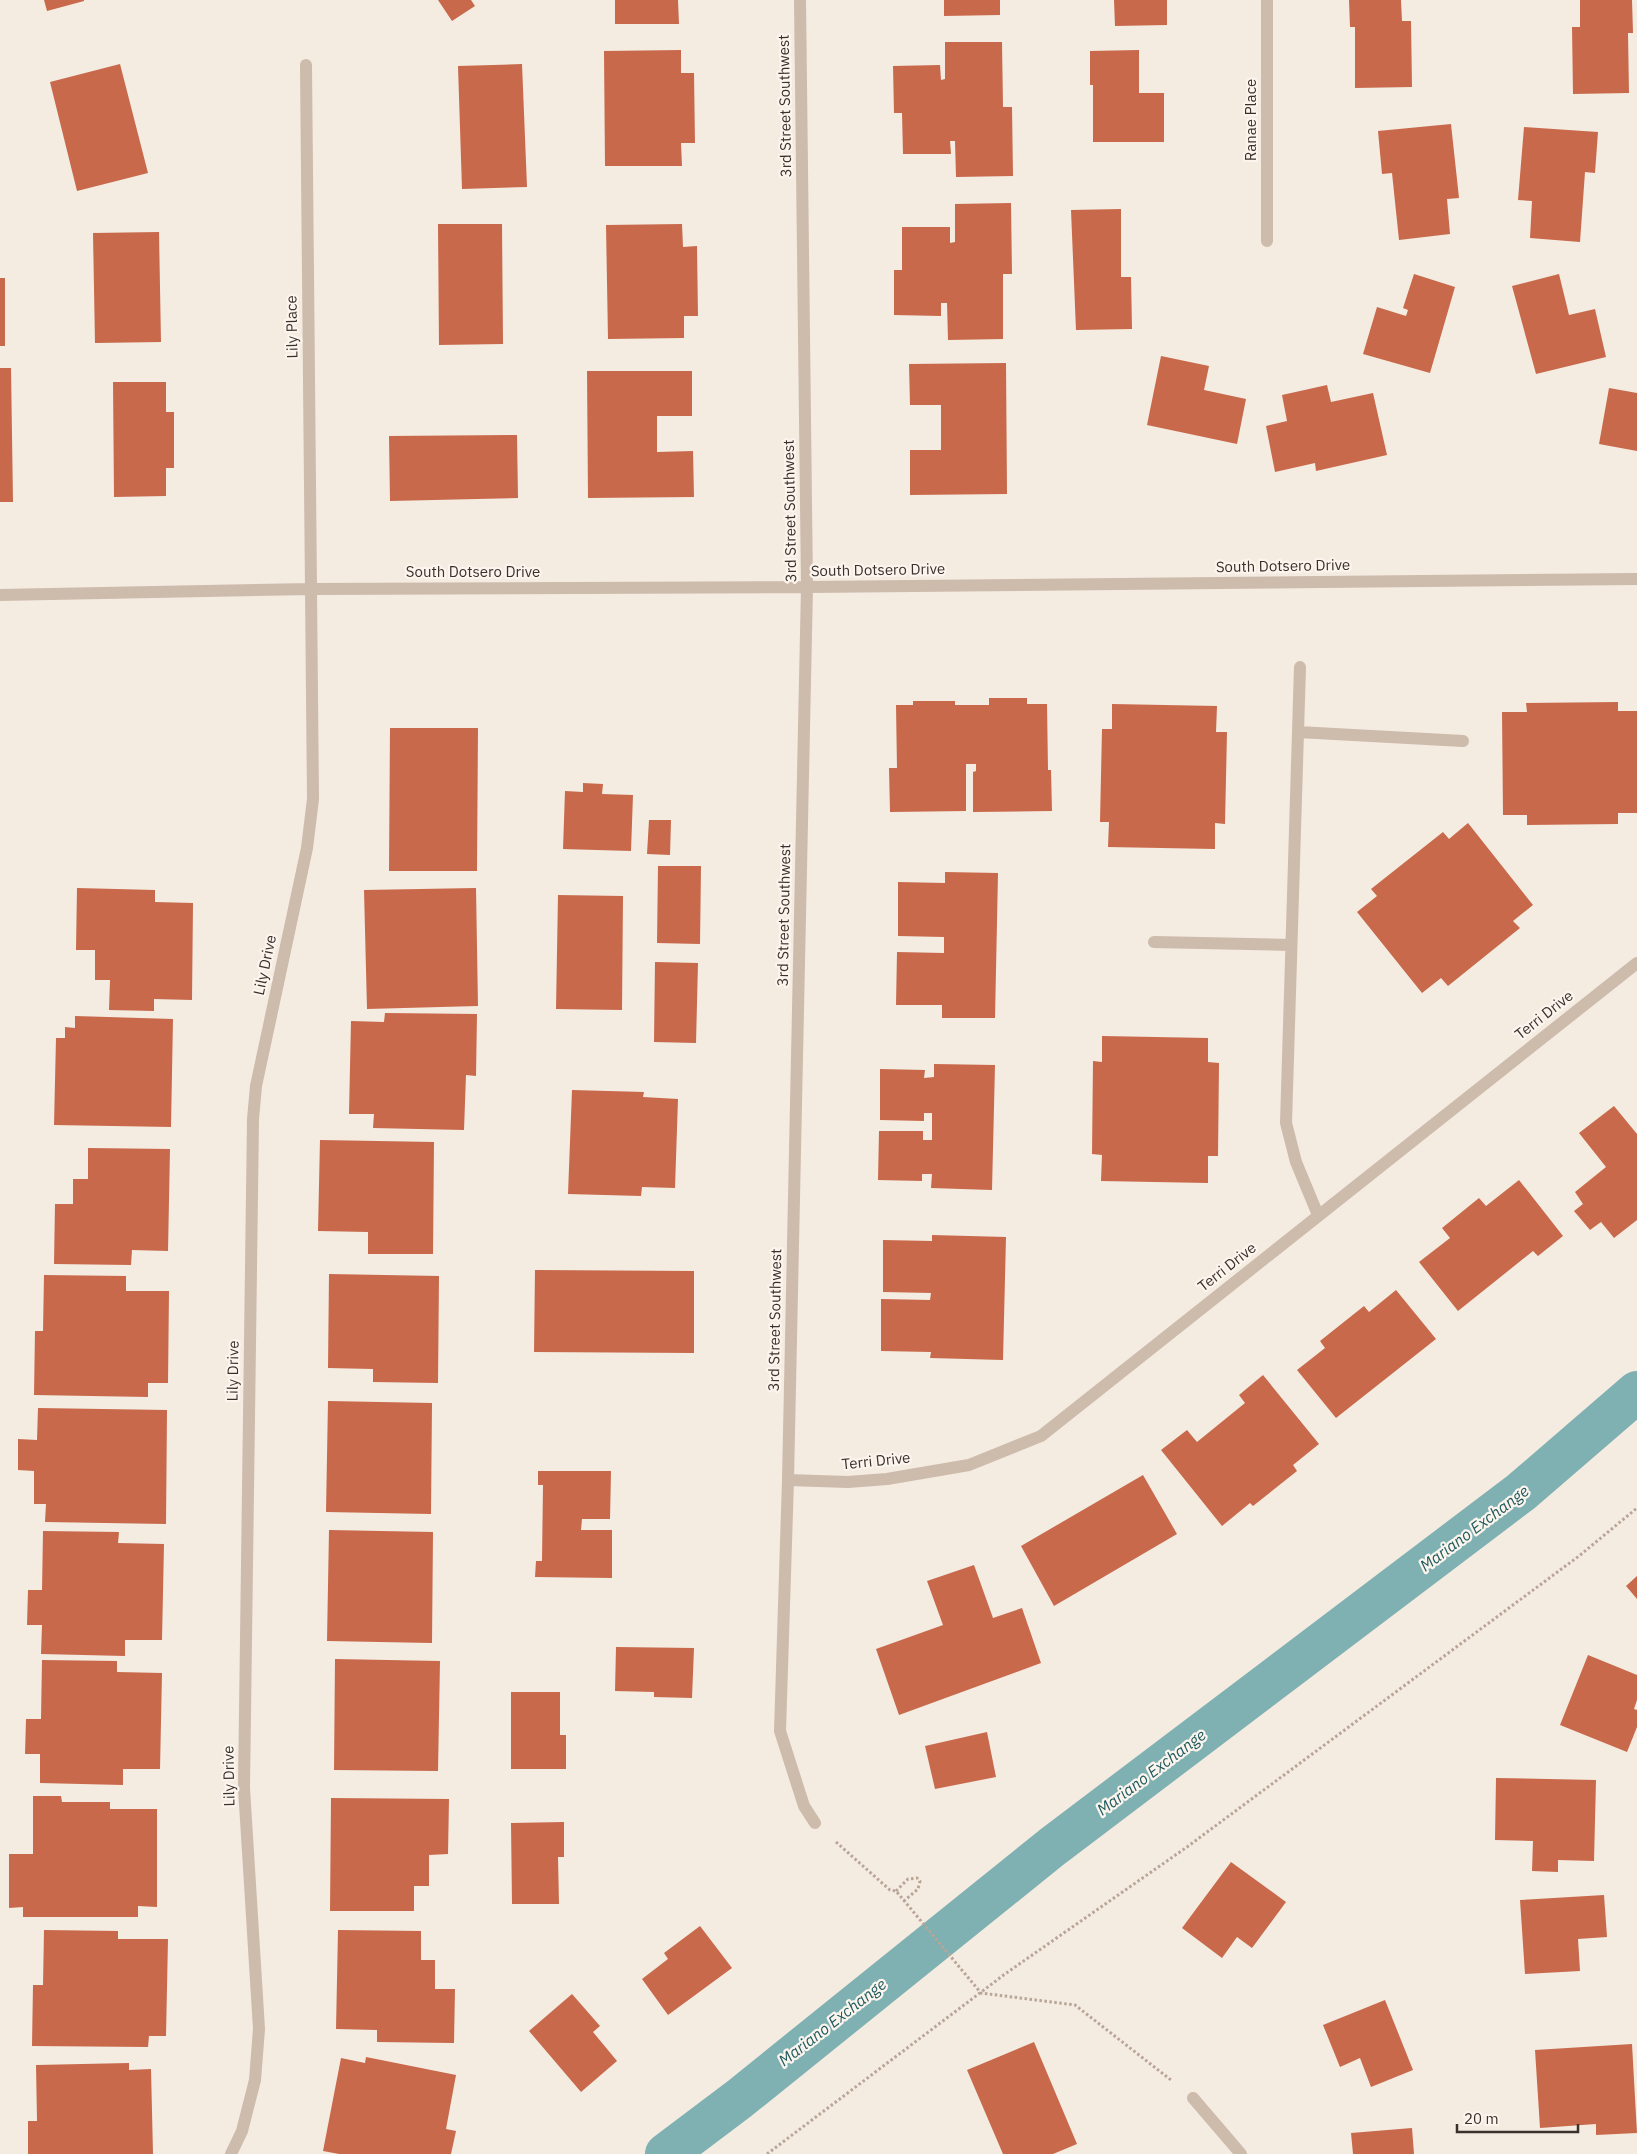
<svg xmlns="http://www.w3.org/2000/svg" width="1637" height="2154" viewBox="0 0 1637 2154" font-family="'IBM Plex Sans',sans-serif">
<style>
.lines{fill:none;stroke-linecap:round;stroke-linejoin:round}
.canal{stroke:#7fb0b2;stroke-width:42}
.building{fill:#c8694b}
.path{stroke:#b9a596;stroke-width:3;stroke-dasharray:2.5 2.5;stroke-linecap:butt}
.minor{stroke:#cdbbac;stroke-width:12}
.labels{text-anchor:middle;stroke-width:4.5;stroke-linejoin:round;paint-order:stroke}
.street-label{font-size:15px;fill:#3b302b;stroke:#fbf5ee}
.water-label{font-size:16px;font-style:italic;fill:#1f5a5e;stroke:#fbf5ee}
</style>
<rect width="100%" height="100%" fill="#f4ebe1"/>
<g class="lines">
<!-- canal -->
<path class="canal" d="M 666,2154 L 739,2099 L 1052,1847 L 1521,1492 L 1637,1392"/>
</g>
<!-- building -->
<path class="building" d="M 44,0 L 84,0 L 84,1 L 47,11 Z
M 438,0 L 471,0 L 475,6 L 452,21 Z
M 615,0 L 678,0 L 679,24 L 615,24 Z
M 944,0 L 1000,0 L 1000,15 L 944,16 Z
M 1114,0 L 1167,0 L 1167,25 L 1115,26 Z
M 1349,0 L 1401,0 L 1402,21 L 1411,21 L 1412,87 L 1355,88 L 1355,27 L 1350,27 Z
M 1580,0 L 1632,0 L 1633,33 L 1628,33 L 1629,93 L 1573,94 L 1572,27 L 1580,27 Z
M 945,42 L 1002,42 L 1003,107 L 1012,107 L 1013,176 L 956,177 L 955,141 L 950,141 L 951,154 L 903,154 L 902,113 L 894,113 L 893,66 L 940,65 L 941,80 L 945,79 Z
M 681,50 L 681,73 L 694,73 L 695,143 L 681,143 L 682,166 L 605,166 L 604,51 Z
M 1139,50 L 1139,93 L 1164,93 L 1164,142 L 1093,142 L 1093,85 L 1090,85 L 1090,51 Z
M 120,64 L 148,173 L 77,191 L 50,82 Z
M 522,64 L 527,187 L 462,189 L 458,66 Z
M 1451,124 L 1459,198 L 1447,199 L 1450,234 L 1399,240 L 1392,173 L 1382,174 L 1378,131 Z
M 1524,127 L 1598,132 L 1595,173 L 1585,172 L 1580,242 L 1530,238 L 1532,201 L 1518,200 Z
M 1011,203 L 1012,274 L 1003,274 L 1003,339 L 948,340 L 947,303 L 941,303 L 941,316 L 894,315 L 894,270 L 902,270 L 902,227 L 950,227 L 950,243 L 955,242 L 955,204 Z
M 1121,209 L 1121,277 L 1131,277 L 1132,329 L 1076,330 L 1071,210 Z
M 438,224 L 502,224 L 503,344 L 439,345 Z
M 682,224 L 683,247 L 697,246 L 698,316 L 684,316 L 684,338 L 608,339 L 606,225 Z
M 159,232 L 161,342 L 95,343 L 93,233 Z
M 1414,274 L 1455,287 L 1430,373 L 1363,354 L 1377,307 L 1406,316 L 1408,310 L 1403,308 Z
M 1559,274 L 1569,315 L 1595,309 L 1606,357 L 1536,374 L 1512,286 Z
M 0,278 L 5,278 L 5,346 L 0,346 Z
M 1161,356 L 1209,366 L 1204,390 L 1246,399 L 1237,444 L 1147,425 Z
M 1006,363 L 1007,494 L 910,495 L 910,450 L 941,450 L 941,405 L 910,405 L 909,364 Z
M 0,368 L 11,368 L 13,502 L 0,502 Z
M 587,371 L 692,371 L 692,416 L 657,416 L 657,452 L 693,451 L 694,497 L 588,498 Z
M 113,382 L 166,382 L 166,412 L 174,412 L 174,468 L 166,468 L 166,496 L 114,497 Z
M 1327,385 L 1331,402 L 1373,393 L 1387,455 L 1316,471 L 1315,463 L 1275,472 L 1266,426 L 1287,421 L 1282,395 Z
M 1609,388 L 1637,393 L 1637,451 L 1599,444 Z
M 517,435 L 518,498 L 390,501 L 389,436 Z
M 989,698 L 1027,698 L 1027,704 L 1047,704 L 1048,770 L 1051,770 L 1052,811 L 973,812 L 973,772 L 976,771 L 976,764 L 966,764 L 966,811 L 890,812 L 889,768 L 897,768 L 896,705 L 913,705 L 913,701 L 955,701 L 955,705 L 989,705 Z
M 1618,702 L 1618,711 L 1637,711 L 1637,813 L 1618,813 L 1618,824 L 1527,825 L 1527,815 L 1503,815 L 1502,712 L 1527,712 L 1526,703 Z
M 1112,704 L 1217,706 L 1216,732 L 1227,732 L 1225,824 L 1215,823 L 1215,849 L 1108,847 L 1109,822 L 1100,822 L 1102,729 L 1112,729 Z
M 390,728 L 478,728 L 477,871 L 389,871 Z
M 583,783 L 603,784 L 602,794 L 633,795 L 631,851 L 563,849 L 565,791 L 583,792 Z
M 649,820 L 671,820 L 670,855 L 647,854 Z
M 1468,823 L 1533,905 L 1513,921 L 1520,928 L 1448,986 L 1441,978 L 1422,993 L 1357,912 L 1377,896 L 1371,889 L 1443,832 L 1449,839 Z
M 658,866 L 701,866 L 700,944 L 657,943 Z
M 945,872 L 998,873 L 995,1018 L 942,1018 L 942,1005 L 896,1005 L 897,952 L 944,953 L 944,937 L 898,936 L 898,882 L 945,883 Z
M 77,888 L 155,890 L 155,902 L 193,903 L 192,1000 L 154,999 L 154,1011 L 109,1010 L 110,980 L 95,980 L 95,950 L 76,950 Z
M 476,888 L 478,1006 L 367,1009 L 364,890 Z
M 558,895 L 623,896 L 622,1010 L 556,1009 Z
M 655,962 L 698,963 L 696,1043 L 654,1042 Z
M 385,1013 L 477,1014 L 476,1076 L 466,1075 L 464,1130 L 373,1128 L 374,1114 L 349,1114 L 351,1021 L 384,1022 Z
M 75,1016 L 173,1019 L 171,1127 L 54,1125 L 56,1038 L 65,1038 L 65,1027 L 75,1028 Z
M 1102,1036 L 1208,1038 L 1208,1062 L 1219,1063 L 1218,1156 L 1208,1156 L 1208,1183 L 1101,1181 L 1102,1155 L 1092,1154 L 1093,1061 L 1102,1062 Z
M 934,1064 L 995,1065 L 992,1190 L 931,1188 L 932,1174 L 922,1174 L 922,1181 L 878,1180 L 879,1131 L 923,1131 L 923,1140 L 932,1140 L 932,1113 L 924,1113 L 924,1121 L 880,1120 L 880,1069 L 925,1070 L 924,1078 L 934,1077 Z
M 572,1090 L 644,1092 L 643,1097 L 678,1099 L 675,1188 L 642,1187 L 641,1196 L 568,1194 Z
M 1614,1106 L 1637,1134 L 1637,1220 L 1614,1238 L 1601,1222 L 1590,1230 L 1574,1211 L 1583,1204 L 1575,1192 L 1606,1167 L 1579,1133 Z
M 320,1140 L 434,1142 L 433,1254 L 368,1254 L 368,1232 L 318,1231 Z
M 88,1148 L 170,1149 L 168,1251 L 132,1250 L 131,1265 L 54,1264 L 55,1204 L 73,1204 L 73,1179 L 88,1179 Z
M 1519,1180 L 1563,1236 L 1538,1256 L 1533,1251 L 1458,1311 L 1419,1262 L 1450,1238 L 1442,1228 L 1479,1198 L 1486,1206 Z
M 932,1235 L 1006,1237 L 1003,1360 L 930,1358 L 931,1352 L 881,1351 L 881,1299 L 930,1300 L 931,1293 L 883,1292 L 883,1240 L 932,1241 Z
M 535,1270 L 694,1271 L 694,1353 L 534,1352 Z
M 329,1274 L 439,1276 L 438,1383 L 373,1382 L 373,1369 L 328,1368 Z
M 44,1275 L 126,1276 L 126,1291 L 169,1291 L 168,1383 L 148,1383 L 148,1397 L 34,1395 L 35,1331 L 43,1331 Z
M 1396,1290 L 1436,1339 L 1336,1418 L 1297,1370 L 1325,1348 L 1320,1341 L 1364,1306 L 1369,1312 Z
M 1263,1375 L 1319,1444 L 1293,1465 L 1297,1471 L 1253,1506 L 1250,1503 L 1222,1526 L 1161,1450 L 1187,1430 L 1197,1442 L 1245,1403 L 1239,1395 Z
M 328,1401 L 432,1403 L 431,1514 L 326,1512 Z
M 38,1408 L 167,1410 L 166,1524 L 45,1522 L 46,1504 L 34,1504 L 34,1471 L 18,1470 L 18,1439 L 37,1440 Z
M 538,1471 L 611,1471 L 610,1519 L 582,1519 L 581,1530 L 612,1530 L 612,1578 L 535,1577 L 536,1561 L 542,1561 L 543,1485 L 538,1485 Z
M 1143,1475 L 1177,1534 L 1054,1606 L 1021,1546 Z
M 329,1530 L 433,1532 L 432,1643 L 327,1641 Z
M 43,1531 L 119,1532 L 118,1543 L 164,1544 L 162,1640 L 125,1640 L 125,1656 L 41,1654 L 42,1625 L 27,1625 L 28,1590 L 42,1590 Z
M 974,1565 L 993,1618 L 1022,1608 L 1041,1663 L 899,1715 L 876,1649 L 943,1625 L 927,1581 Z
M 1637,1576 L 1637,1599 L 1626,1586 Z
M 616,1647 L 694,1648 L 692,1698 L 654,1697 L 654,1692 L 615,1691 Z
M 1588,1655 L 1637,1675 L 1637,1700 L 1634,1709 L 1637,1710 L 1637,1727 L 1627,1752 L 1560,1725 Z
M 335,1659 L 440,1661 L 438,1771 L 334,1770 Z
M 42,1660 L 117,1661 L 117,1672 L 162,1673 L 160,1769 L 123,1769 L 123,1785 L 40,1783 L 40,1754 L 25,1754 L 26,1719 L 41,1719 Z
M 511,1692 L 560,1692 L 560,1735 L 566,1735 L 566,1769 L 511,1769 Z
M 987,1732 L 996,1777 L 935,1789 L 925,1746 Z
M 1496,1778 L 1596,1780 L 1594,1861 L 1558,1860 L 1558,1872 L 1532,1871 L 1533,1841 L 1495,1840 Z
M 33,1796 L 61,1796 L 62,1802 L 110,1802 L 110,1809 L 157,1809 L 157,1907 L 138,1906 L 138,1917 L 23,1917 L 23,1907 L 9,1908 L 9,1854 L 33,1854 Z
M 331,1798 L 449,1799 L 448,1854 L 429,1855 L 429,1886 L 414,1886 L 414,1911 L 330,1911 Z
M 564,1822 L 564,1857 L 558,1857 L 559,1904 L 512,1904 L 511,1823 Z
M 1231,1862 L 1286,1902 L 1252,1948 L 1237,1937 L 1222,1958 L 1182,1928 Z
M 1604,1895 L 1607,1937 L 1578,1939 L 1580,1971 L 1525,1974 L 1520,1900 Z
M 700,1926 L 732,1968 L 668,2015 L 642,1979 L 668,1959 L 664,1953 Z
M 44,1930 L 118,1931 L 118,1939 L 168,1939 L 166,2036 L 149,2036 L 148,2047 L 32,2046 L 33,1985 L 43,1985 Z
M 338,1930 L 421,1931 L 421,1960 L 435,1960 L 435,1989 L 455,1989 L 454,2043 L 377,2042 L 377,2030 L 336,2029 Z
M 572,1994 L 600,2026 L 593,2032 L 617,2061 L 581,2092 L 529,2031 Z
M 1385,2000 L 1413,2070 L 1371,2087 L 1360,2058 L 1340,2067 L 1323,2025 Z
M 1034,2042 L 1077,2144 L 1053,2154 L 1003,2154 L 967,2070 Z
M 1632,2044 L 1637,2133 L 1596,2135 L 1596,2124 L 1540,2128 L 1535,2050 Z
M 366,2057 L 456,2075 L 446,2129 L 456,2131 L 451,2154 L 339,2154 L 323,2151 L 341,2058 L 365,2063 Z
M 129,2063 L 129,2070 L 151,2069 L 153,2154 L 28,2154 L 28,2121 L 37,2121 L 36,2065 Z
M 1412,2128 L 1414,2154 L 1353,2154 L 1351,2133 Z"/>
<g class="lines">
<!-- path -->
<path class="path" d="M 836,1842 L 890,1890 L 896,1891 L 981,1993 L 1075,2005 L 1171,2080
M 896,1891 L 908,1879 L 917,1878 L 920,1881 L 918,1889 L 904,1901
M 767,2154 L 1005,1974 L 1187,1847 L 1579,1556 L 1637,1508"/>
<!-- minor -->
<path class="minor" d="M 800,0 L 807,587 L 788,1480 L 780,1731 L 804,1806 L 815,1823
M 1267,0 L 1267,241
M 0,595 L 311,589 L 807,587 L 1637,579
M 1300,667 L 1286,1123 L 1296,1162 L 1318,1215
M 1298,732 L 1463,741
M 1154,942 L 1291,945
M 788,1480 L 848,1482 L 887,1479 L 969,1465 L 1041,1436 L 1637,963
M 1193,2098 L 1241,2154
M 231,2154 L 242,2131 L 255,2080 L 259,2029 L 244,1788 L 253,1119 L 256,1086 L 307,848 L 313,799 L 306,65"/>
</g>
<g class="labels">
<!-- street labels -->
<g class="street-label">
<text transform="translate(785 106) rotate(-91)" y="5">3rd Street Southwest</text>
<text transform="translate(1251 120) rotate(-90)" y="5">Ranae Place</text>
<text transform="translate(292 327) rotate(-91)" y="5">Lily Place</text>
<text transform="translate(790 511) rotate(-91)" y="5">3rd Street Southwest</text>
<text transform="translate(1283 566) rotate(-1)" y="5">South Dotsero Drive</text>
<text transform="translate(878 570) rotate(-1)" y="5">South Dotsero Drive</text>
<text x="473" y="577">South Dotsero Drive</text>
<text transform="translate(784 915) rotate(-89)" y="5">3rd Street Southwest</text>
<text transform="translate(265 965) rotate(-78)" y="5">Lily Drive</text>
<text transform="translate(1544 1015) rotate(-38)" y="5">Terri Drive</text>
<text transform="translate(1227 1267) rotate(-38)" y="5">Terri Drive</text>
<text transform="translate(775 1320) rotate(-89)" y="5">3rd Street Southwest</text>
<text transform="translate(233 1371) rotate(-89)" y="5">Lily Drive</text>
<text transform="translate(876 1461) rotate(-6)" y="5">Terri Drive</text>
<text transform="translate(229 1776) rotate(-91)" y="5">Lily Drive</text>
</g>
<!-- water labels -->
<g class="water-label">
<text transform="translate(1474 1528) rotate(-37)" y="6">Mariano Exchange</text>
<text transform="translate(1151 1772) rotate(-37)" y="6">Mariano Exchange</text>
<text transform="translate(832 2022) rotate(-38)" y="6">Mariano Exchange</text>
</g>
</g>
<!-- scale -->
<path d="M1457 2124v8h121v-8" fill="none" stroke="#3b302b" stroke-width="2.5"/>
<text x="1464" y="2124" font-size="15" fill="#3b302b" stroke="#fbf5ee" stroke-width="4" paint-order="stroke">20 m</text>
</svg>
